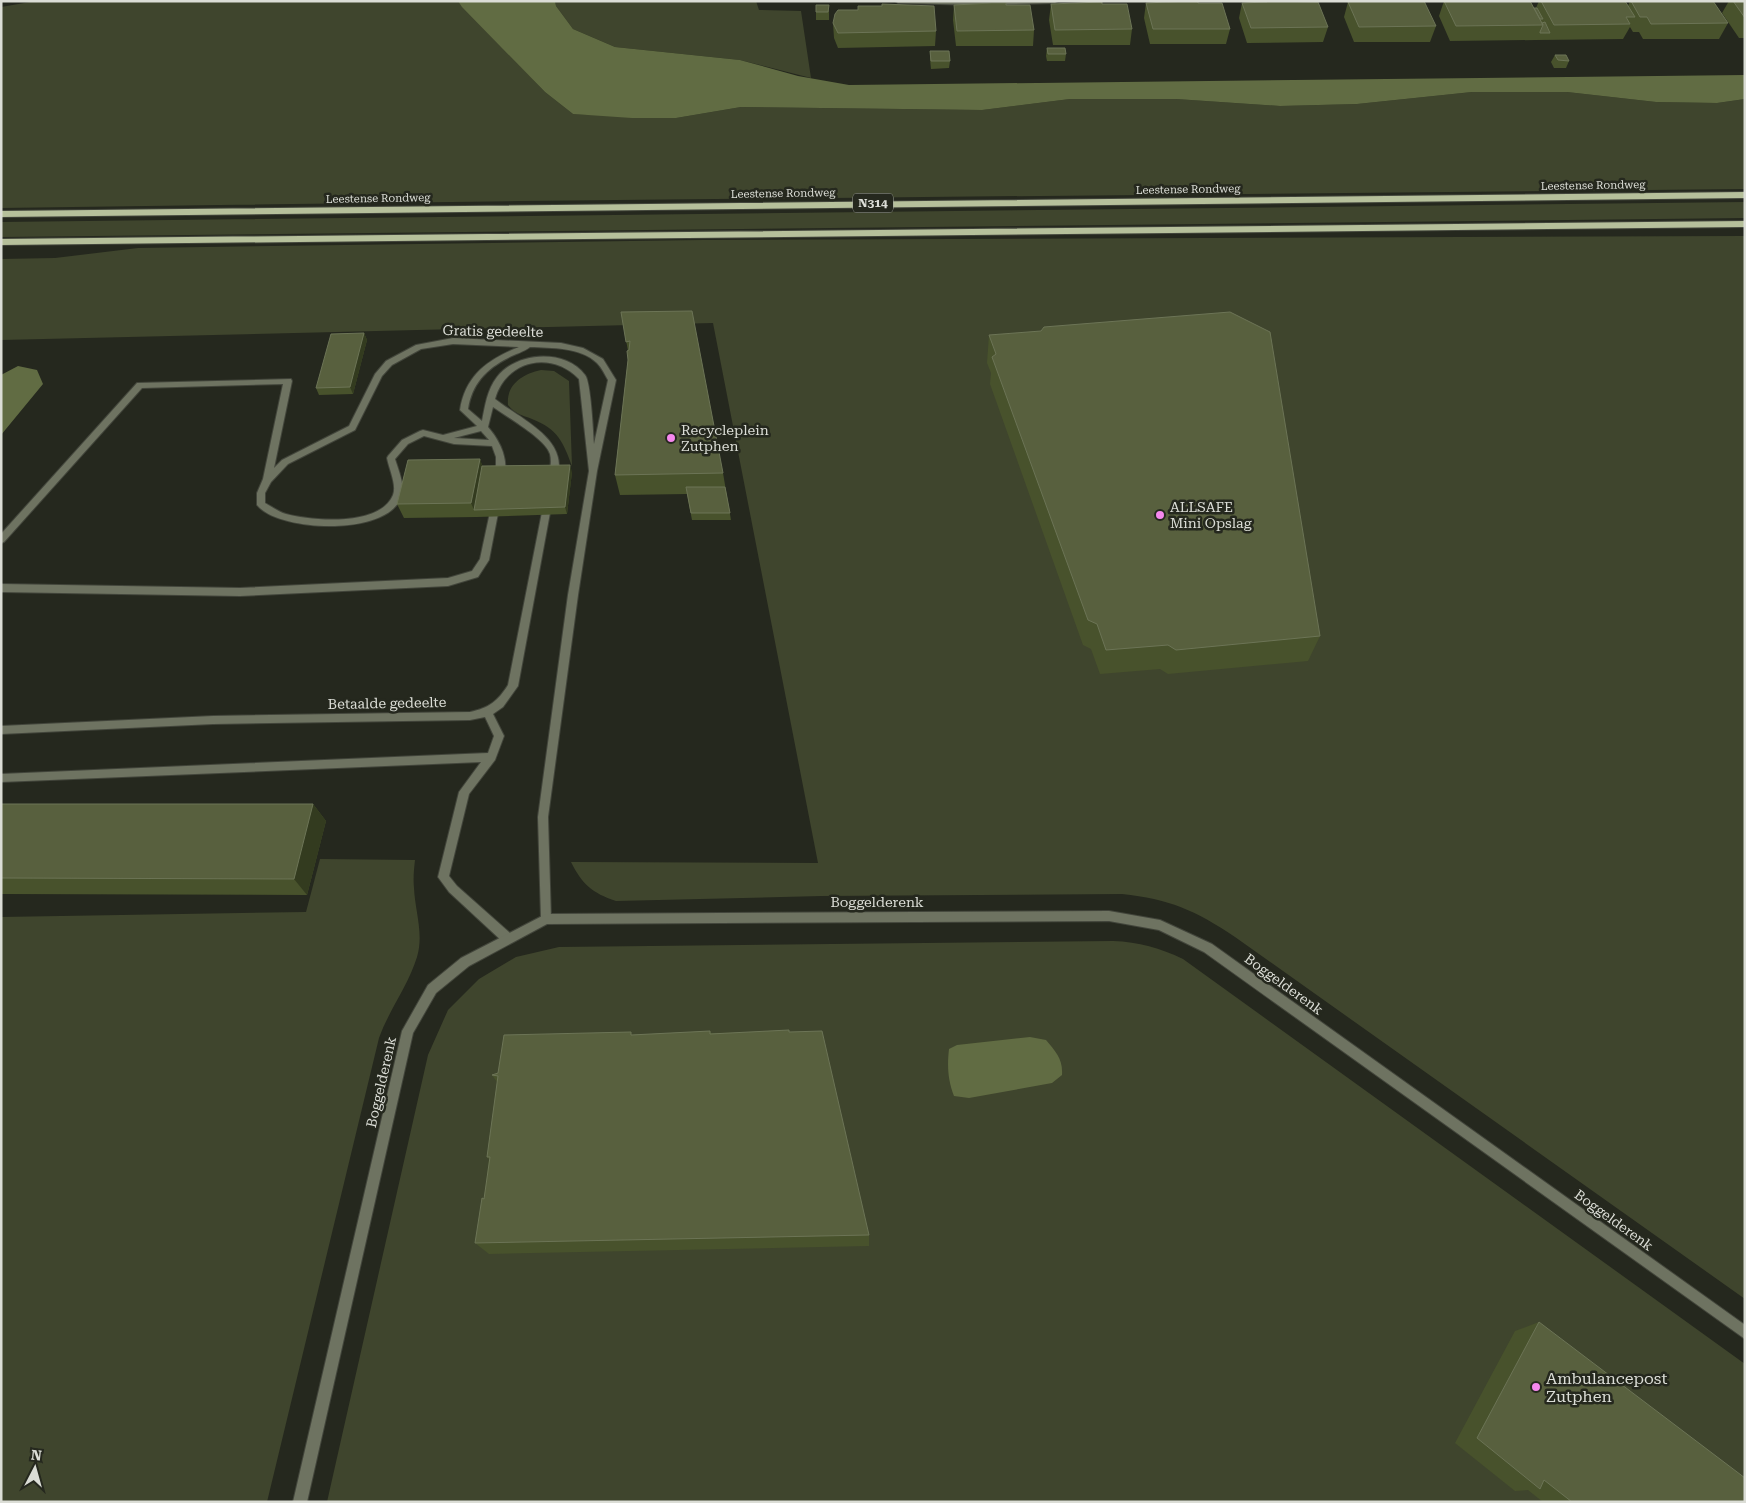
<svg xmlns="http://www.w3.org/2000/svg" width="1746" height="1503" viewBox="0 0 1746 1503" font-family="'Roboto Serif',serif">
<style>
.green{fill:#3f452d}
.water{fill:#616c43}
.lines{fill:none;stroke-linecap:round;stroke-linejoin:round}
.lane-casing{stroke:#42453b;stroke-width:2}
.street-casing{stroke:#42453b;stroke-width:2}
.primary-casing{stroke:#42453b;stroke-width:2}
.lane{fill:#6e7361;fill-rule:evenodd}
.street{fill:#6e7361;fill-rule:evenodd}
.primary{fill:#b6c09b;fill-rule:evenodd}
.wall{fill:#48522c}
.shaded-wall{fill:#333b1f}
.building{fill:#58603e;stroke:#6c7456}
.poi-dot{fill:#f688ed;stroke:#25281e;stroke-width:2}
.labels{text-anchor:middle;stroke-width:5;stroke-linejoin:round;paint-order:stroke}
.far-street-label{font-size:11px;fill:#dbddd6;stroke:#25281e}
.shield{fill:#25281e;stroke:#a4a79f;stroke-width:1}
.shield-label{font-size:12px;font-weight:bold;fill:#dbddd6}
.street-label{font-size:14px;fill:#dbddd6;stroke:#25281e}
.poi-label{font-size:14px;fill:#dbddd6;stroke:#25281e;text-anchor:start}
.near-poi-label{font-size:16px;fill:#dbddd6;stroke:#25281e;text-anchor:start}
</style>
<rect width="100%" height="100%" fill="#25281e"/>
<!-- green -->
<path class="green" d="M 36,1 L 458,1 L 545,92 L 573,114 L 676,118 L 741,107 L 982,110 L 1070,99 L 1176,99 L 1280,106 L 1357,104 L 1472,92 L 1567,92 L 1656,102 L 1717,103 L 1745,99 L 1745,189 L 520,201 L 1,208 L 1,7 Z
M 555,1 L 756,1 L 759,10 L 801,11 L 811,78 L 740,60 L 615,47 L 573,29 L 556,6 Z
M 1745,202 L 1745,218 L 1,237 L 1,222 Z
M 1745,236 L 1745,1299 L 1235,937 C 1195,910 1169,899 1122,894 L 822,896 L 616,901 C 592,893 582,884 571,862 L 818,863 L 713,323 L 1,340 L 1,259 L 55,258 L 138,248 L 702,240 Z
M 541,370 L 554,371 L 569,381 L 572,466 C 563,442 558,429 532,419 C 522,415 515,414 508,405 C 506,384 523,374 541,370 Z
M 320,859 L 415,860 C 414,869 413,879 414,888 C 415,911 424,934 417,957 C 408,986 389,1010 379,1038 L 267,1502 L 1,1502 L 1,917 L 306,912 Z
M 1113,941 C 1139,942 1160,948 1183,959 L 1745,1364 L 1745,1502 L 327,1502 L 428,1055 L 448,1010 L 479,979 L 516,957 L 559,947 Z"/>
<!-- water -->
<path class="water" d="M 458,1 L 555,1 L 556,6 L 573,29 L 615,47 L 740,60 L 798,76 L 849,85 L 1745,75 L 1745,99 L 1717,103 L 1656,102 L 1567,92 L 1472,92 L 1357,104 L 1280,106 L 1176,99 L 1070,99 L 982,110 L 741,107 L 676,118 L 632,118 L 573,114 L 545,92 L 462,7 Z
M 18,366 L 37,370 L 43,384 L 1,435 L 1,375 Z
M 1030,1037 L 1046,1040 C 1056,1052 1063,1059 1062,1075 L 1052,1083 L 969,1098 L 954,1096 C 948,1080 947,1067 949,1049 L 957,1045 Z"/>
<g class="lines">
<defs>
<path id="lane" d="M 453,338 L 561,343 L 583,348 L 603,359 L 616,380 L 597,471 L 578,595 L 548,817 L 551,919 L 550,923 L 546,924 L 542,923 L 541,919 L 538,817 L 568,595 L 589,471 L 579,379 C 551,350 506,360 495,399 C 520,419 572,440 556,480 L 550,480 L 549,478 C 550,471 552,462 550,454 C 546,439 507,417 493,407 L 488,427 C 501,442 510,462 503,481 L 497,481 L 496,479 L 496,457 L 492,446 L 454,444 L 424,436 L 408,444 L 395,459 C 398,469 404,482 402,493 C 395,537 279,533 257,505 L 257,493 L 263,479 L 283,384 L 142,388 L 4,542 L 1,543 L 1,534 L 137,383 L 291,379 L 292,381 L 274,468 L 282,460 L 349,426 L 375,374 L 386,361 L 416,345 ZM 453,344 L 519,347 C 488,359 465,376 460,410 L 477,426 L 443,435 L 423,430 L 420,431 L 402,440 L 388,456 L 387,458 C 389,469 397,485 393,495 C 380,527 311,521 286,514 C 279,512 272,507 265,503 L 265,493 L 271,482 L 288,464 L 355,430 L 382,376 L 392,365 L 421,349 ZM 530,347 C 551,348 581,347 597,363 C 602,368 605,375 608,380 L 594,444 C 593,432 591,382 585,375 C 565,348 516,352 497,377 C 487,390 485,406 482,421 L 468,409 C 472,384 486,369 508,358 C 515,354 524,352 530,347 ZM 481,431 L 489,440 L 454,438 Z
M 548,499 L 552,502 L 518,686 L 503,707 L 493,714 L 504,736 L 495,760 L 469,794 L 449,876 L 457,886 L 511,934 L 512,938 L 511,942 L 507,943 L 503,942 L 449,892 L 438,877 L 459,792 L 481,762 L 1,782 L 1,774 L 488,753 L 494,736 L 485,717 L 470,720 L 213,724 L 1,734 L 1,726 L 213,716 L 470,712 C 489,708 498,701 508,685 L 544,502 Z
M 496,500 L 500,503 L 489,560 L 478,577 L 448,586 L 240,596 L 1,592 L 1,584 L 240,588 L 448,578 L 472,571 L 480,559 L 492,503 Z"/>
<path id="street" d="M 895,1 L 1058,1 L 1055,3 L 979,5 L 898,3 Z
M 1109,911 L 1160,920 L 1212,944 L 1745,1325 L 1745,1339 L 1204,952 L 1159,930 L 1109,921 L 547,924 L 469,966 L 436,993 L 413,1033 L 307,1502 L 293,1502 L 402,1031 L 428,985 L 461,958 L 546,914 Z"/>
<path id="primary" d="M 1745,192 L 1745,198 L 1,217 L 1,211 Z
M 1745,221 L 1745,227 L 1,245 L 1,239 Z"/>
</defs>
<!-- lane casing -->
<use href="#lane" class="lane-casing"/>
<!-- street casing -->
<use href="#street" class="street-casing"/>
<!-- primary casing -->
<use href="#primary" class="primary-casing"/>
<!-- lane -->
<use href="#lane" class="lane"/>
<!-- street -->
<use href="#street" class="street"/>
<!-- primary -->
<use href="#primary" class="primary"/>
</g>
<!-- wall -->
<path class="wall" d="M 1266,1 L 1301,1 L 1328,27 L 1323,42 L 1247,43 L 1239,18 L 1242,3 L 1265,2 Z
M 1444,1 L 1530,1 L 1534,8 L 1536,8 L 1539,1 L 1625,1 L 1628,6 L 1630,1 L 1713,1 L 1728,23 L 1719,39 L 1643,39 L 1639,32 L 1633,32 L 1630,27 L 1623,39 L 1537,40 L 1536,40 L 1450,41 L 1439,16 Z
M 1729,1 L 1745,1 L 1745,38 L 1739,38 L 1722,13 Z
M 1348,2 L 1436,26 L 1430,42 L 1354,42 L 1344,17 Z
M 1146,3 L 1198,3 L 1230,29 L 1226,44 L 1150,44 L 1144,18 Z
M 1051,4 L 1102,4 L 1132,29 L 1130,45 L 1053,45 L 1049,20 Z
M 816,5 L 829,5 L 829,20 L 816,20 Z
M 954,5 L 1006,5 L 1034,30 L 1033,46 L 956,46 L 953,20 Z
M 833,23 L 936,31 L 935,46 L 838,48 L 834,38 Z
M 1047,48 L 1066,54 L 1065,61 L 1047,61 L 1046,56 Z
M 930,51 L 950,61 L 949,68 L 931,69 L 930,59 Z
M 1555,55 L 1569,61 L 1566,68 L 1554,68 L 1551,62 Z
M 621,312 L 723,473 L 731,520 L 692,520 L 687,494 L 620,495 L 615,475 L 628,360 L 628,351 Z
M 364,333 L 367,340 L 353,394 L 319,395 L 316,388 Z
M 989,335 L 1320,636 L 1308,661 L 1168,674 L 1160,669 L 1100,674 L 1091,649 L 1083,645 L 990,384 L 991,373 L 987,363 Z
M 480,459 L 482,466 L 572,472 L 567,514 L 477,517 L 404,518 L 397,504 Z
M 1,804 L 313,804 L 326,821 L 307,895 L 1,894 Z
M 710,1031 L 711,1033 L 789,1032 L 869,1235 L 869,1246 L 489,1254 L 475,1243 L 484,1199 L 489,1159 L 487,1157 L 497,1082 L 492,1075 L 632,1035 Z
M 1539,1322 L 1745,1502 L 1543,1502 L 1528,1490 L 1515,1491 L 1455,1443 L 1515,1331 Z"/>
<!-- shaded-wall -->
<path class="shaded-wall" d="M 364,333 L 367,340 L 353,394 L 350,387 Z
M 480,459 L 485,473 L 474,510 L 471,503 Z
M 570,465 L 572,472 L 567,514 L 565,507 Z
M 313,804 L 326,821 L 307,895 L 294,879 Z"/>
<!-- building -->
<path class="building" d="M 1191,1 L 1198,1 L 1198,3 L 1222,3 L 1230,29 L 1153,29 L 1146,3 Z
M 1266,1 L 1318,2 L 1328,27 L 1251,28 L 1242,3 L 1267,2 Z
M 1353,1 L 1424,1 L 1436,26 L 1359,27 L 1348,2 Z
M 1444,1 L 1530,1 L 1543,25 L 1456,26 Z
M 1541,1 L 1625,1 L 1635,17 L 1626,17 L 1630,24 L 1554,25 Z
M 1631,1 L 1713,1 L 1728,23 L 1651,24 L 1647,17 L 1640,17 Z
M 1733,1 L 1745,1 L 1745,18 Z
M 1102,2 L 1102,4 L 1127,4 L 1132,29 L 1055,30 L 1051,4 Z
M 992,3 L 1006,3 L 1006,5 L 1030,5 L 1034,30 L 957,31 L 954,5 Z
M 882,4 L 934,6 L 936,31 L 838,33 L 833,23 L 835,14 L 838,10 L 858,10 L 858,6 L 882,6 Z
M 816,5 L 829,5 L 828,12 L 816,12 Z
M 1534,8 L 1537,8 L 1543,19 L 1540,19 Z
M 1545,22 L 1550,33 L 1540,33 L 1540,32 L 1543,25 L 1542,23 Z
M 1047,48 L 1065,48 L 1066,54 L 1048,54 Z
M 930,51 L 949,51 L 950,61 L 931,61 Z
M 1555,55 L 1566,55 L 1569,61 L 1558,60 Z
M 692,311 L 723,473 L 615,475 L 628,360 L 627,351 L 629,350 L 630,341 L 626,342 L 621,312 Z
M 1230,312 L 1270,332 L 1320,636 L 1176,650 L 1168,645 L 1106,650 L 1097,624 L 1088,620 L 992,357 L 996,354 L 989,335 L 1041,331 L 1044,327 Z
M 364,333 L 350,387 L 316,388 L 331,334 Z
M 480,459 L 471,503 L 397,504 L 408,460 Z
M 570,465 L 565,507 L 474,510 L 482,466 Z
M 686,487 L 725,487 L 730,513 L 691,513 Z
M 1,804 L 313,804 L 294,879 L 1,878 Z
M 789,1030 L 789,1032 L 822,1031 L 869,1235 L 475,1243 L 482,1198 L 484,1199 L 490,1157 L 487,1157 L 498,1076 L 492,1075 L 498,1073 L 504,1035 L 631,1032 L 631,1035 L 710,1031 L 710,1034 Z
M 1539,1322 L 1745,1478 L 1745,1502 L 1572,1502 L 1544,1480 L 1540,1489 L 1477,1438 Z"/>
<!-- markers -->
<g class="poi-dot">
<circle cx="671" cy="438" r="5"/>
<circle cx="1160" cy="515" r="5"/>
<circle cx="1536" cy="1387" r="5"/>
</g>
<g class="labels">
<!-- far-street labels -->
<g class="far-street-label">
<text transform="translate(1593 185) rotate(-1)" y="4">Leestense Rondweg</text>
<text transform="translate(1188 189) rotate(-1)" y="4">Leestense Rondweg</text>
<text transform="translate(783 193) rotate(-1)" y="4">Leestense Rondweg</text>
<text transform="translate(378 198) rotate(-1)" y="4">Leestense Rondweg</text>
</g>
<!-- shield labels -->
<rect class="shield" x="853" y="193.5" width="40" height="19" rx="4"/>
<g class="shield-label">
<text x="873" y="207">N314</text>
</g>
<!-- street labels -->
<g class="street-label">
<text transform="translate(493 331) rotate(1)" y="5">Gratis gedeelte</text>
<text transform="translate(387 703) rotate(-1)" y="5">Betaalde gedeelte</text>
<text x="877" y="907">Boggelderenk</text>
<text transform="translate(1284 984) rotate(36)" y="5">Boggelderenk</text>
<text transform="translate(381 1082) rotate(-77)" y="5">Boggelderenk</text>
<text transform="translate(1614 1220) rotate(36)" y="5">Boggelderenk</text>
</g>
<!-- poi labels -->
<g class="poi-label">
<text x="681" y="435">Recycleplein<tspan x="681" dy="16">Zutphen</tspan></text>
<text x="1170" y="512">ALLSAFE<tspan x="1170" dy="16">Mini Opslag</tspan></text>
</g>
<!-- near-poi labels -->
<g class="near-poi-label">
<text x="1546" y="1384">Ambulancepost<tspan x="1546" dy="18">Zutphen</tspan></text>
</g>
</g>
<!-- border -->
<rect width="1746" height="1503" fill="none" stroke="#dbddd6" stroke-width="5"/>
<!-- north arrow -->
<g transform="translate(35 1468) rotate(6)" stroke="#25281e" stroke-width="4" paint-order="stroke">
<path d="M0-4L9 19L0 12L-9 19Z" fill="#dbddd6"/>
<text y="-8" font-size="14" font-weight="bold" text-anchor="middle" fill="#dbddd6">N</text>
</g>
</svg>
